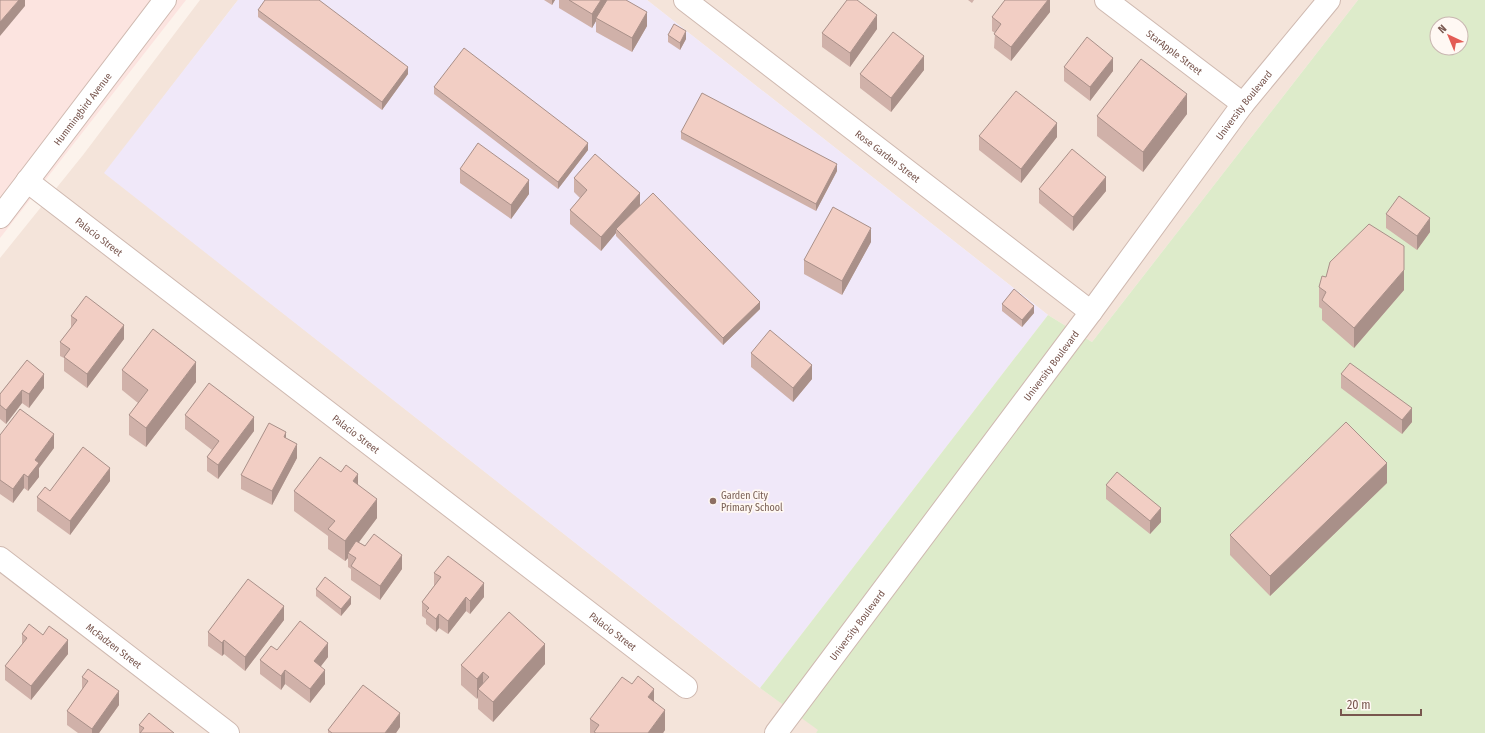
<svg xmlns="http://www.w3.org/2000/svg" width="1485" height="733" viewBox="0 0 1485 733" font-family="'Fira Sans Condensed',sans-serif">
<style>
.residential{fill:#f4e4da}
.commercial{fill:#fce4e0}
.education{fill:#f0e8f9}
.green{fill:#ddebca;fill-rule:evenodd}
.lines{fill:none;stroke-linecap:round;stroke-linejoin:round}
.minor-casing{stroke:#cfb9b0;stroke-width:24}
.tertiary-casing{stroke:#cfb9b0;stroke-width:24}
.minor{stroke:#fff;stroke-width:22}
.tertiary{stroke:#fff;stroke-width:22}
.wall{fill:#d0b1a9}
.shaded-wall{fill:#a99089}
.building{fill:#f2cec4;stroke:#a99089}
.education-dot{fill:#8d6e63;stroke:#fff8f3;stroke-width:1.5}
.labels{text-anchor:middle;stroke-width:3.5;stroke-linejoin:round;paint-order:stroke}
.street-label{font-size:10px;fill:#78564e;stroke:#fff8f3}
.education-label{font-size:10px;fill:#785e54;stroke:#fff8f3;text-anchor:start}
</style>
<rect width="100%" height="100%" fill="#fcf3ec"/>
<!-- residential -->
<path class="residential" d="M 200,0 L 238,0 L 105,173 L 760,688 L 819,730 L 816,733 L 0,733 L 0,258 L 83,155 Z
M 647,0 L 1358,0 L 1092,342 L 1048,315 Z"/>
<!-- commercial -->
<path class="commercial" d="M 0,0 L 186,0 L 0,238 Z"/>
<!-- education -->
<path class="education" d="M 238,0 L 647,0 L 1048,315 L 760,688 L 104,173 Z"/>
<!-- green -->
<path class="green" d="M 1358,0 L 1485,0 L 1485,733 L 816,733 L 818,730 L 760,688 L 1048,315 L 1092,342 ZM 1437,24 L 1461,24 L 1461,48 L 1437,48 Z"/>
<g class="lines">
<defs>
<g id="minor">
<path id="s1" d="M 685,0 L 1091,312"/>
<path id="s2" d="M 1106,0 L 1243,104"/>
<path id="s3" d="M 27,181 L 686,687"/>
<path id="s4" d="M 0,558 L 228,733"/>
<path id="s5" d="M 776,733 L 1091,312 L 1243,104 L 1329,0"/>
</g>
<g id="tertiary">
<path id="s6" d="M 0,217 L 165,0"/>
</g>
</defs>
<!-- minor casing -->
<use href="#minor" class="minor-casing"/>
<!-- tertiary casing -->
<use href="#tertiary" class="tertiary-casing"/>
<!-- minor -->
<use href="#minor" class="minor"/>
<!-- tertiary -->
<use href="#tertiary" class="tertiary"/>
</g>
<!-- wall -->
<path class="wall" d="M 544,0 L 555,0 L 552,5 Z
M 559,0 L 626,0 L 647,26 L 632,52 L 596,32 L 596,21 L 592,28 L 559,8 Z
M 968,0 L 974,0 L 972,3 Z
M 1050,0 L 1050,12 L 1011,61 L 994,48 L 995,33 L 992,31 L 992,17 Z
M 258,10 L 408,74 L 382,110 L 258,17 Z
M 877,29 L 850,67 L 822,47 L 822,33 Z
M 668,35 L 686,39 L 680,50 L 668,42 Z
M 1064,67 L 1113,71 L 1090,101 L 1064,81 Z
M 924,70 L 891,112 L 860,88 L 860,74 Z
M 434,87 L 588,150 L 558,189 L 434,94 Z
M 1187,114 L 1143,172 L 1097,136 L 1097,116 Z
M 681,132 L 837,171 L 816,211 L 681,139 Z
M 979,136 L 1057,137 L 1021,183 L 979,150 Z
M 460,169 L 529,194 L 511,219 L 460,183 Z
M 574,178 L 640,206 L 760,309 L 723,345 L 616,236 L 616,233 L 601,251 L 570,224 L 570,210 L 580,198 L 574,192 Z
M 1039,189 L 1106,191 L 1073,231 L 1039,203 Z
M 1386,214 L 1430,232 L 1417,250 L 1386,228 Z
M 871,242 L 842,295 L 804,274 L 804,260 Z
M 1326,277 L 1404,290 L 1354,348 L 1322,320 L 1322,309 L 1319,307 L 1319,287 Z
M 1002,304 L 1034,313 L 1022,327 L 1002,311 Z
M 71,316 L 124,339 L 87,388 L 64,371 L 64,358 L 60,356 L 60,342 L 71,328 Z
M 751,353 L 812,379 L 793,402 L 751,367 Z
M 27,360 L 44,388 L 29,408 L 22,403 L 6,424 L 0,419 L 0,394 Z
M 122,370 L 196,382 L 146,447 L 129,435 L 129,415 L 138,403 L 122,390 Z
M 1341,374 L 1412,422 L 1402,434 L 1341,388 Z
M 185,415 L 254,431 L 218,479 L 207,471 L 207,457 L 212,450 L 185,429 Z
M 0,435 L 54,448 L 39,468 L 39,477 L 28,491 L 24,488 L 13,503 L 0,494 Z
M 286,439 L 297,458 L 272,505 L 241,489 L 241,475 Z
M 110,481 L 70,535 L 37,511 L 37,497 Z
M 1387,483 L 1270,596 L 1230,555 L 1230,535 Z
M 358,485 L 377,518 L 359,542 L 402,569 L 380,600 L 351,580 L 351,569 L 348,567 L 348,558 L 345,561 L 328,549 L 328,536 L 294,511 L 294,491 Z
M 1106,485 L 1161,522 L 1150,534 L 1106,499 Z
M 434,573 L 484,597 L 470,614 L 466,611 L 448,634 L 439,628 L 436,632 L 426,624 L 426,619 L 422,616 L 422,602 L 434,586 Z
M 316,589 L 351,604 L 341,616 L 316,596 Z
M 284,620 L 245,671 L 224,654 L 222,656 L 208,646 L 208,632 Z
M 22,634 L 68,654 L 31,700 L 5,680 L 5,666 L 22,645 Z
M 277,650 L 328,657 L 321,666 L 325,684 L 310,703 L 285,684 L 281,690 L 260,674 L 260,660 Z
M 545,664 L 493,722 L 478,709 L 478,697 L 477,699 L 461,685 L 461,665 Z
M 82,677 L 119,705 L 99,733 L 78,733 L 67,725 L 67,711 L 82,690 Z
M 654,701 L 665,730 L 663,733 L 590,733 L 590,719 Z
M 139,725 L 174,733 L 139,733 Z
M 400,727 L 396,733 L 328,733 L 328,730 Z"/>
<!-- shaded-wall -->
<path class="shaded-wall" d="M 19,0 L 25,0 L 25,6 L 0,36 L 0,22 Z
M 552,0 L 555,0 L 552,5 Z
M 601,0 L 609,0 L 596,18 L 596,21 L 592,28 L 592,14 Z
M 1048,0 L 1050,0 L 1050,12 L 1011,61 L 1011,47 Z
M 647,12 L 647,26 L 632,52 L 632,38 Z
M 877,15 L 877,29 L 850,67 L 850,53 Z
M 686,31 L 686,39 L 680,50 L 680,43 Z
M 924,56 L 924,70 L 891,112 L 891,98 Z
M 1113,58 L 1113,71 L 1090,101 L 1090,87 Z
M 408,67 L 408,74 L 382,110 L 382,102 Z
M 1187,94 L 1187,114 L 1143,172 L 1143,152 Z
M 1057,123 L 1057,137 L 1021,183 L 1021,169 Z
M 588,143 L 588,150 L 558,189 L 558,182 Z
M 837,164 L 837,171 L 816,211 L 816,204 Z
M 1106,177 L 1106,191 L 1073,231 L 1073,217 Z
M 529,180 L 529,194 L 511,219 L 511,205 Z
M 640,193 L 640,206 L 616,229 L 616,233 L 601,251 L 601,237 Z
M 1430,218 L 1430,232 L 1417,250 L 1417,236 Z
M 871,228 L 871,242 L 842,295 L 842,281 Z
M 1404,270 L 1404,290 L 1354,348 L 1354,328 Z
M 760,302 L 760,309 L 723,345 L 723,338 Z
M 1034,306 L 1034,313 L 1022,327 L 1022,320 Z
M 124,325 L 124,339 L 87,388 L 87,374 Z
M 196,362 L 196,382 L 146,447 L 146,428 Z
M 812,365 L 812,379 L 793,402 L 793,388 Z
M 44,374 L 44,388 L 29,408 L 29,394 Z
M 22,390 L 22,403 L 6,424 L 6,410 Z
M 1412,408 L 1412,422 L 1402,434 L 1402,420 Z
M 254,417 L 254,431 L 218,479 L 218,465 Z
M 286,432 L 286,446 L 284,437 Z
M 54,434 L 54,448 L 39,468 L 39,477 L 28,491 L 28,477 L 35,460 Z
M 297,444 L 297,458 L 272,505 L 272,491 Z
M 1387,463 L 1387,483 L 1270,596 L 1270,576 Z
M 110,468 L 110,481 L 70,535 L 70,521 Z
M 24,474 L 24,488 L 13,503 L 13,489 Z
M 358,474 L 358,494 L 353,481 Z
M 377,499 L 377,518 L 350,554 L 348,553 L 348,558 L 345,561 L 345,541 Z
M 1161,508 L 1161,522 L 1150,534 L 1150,521 Z
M 402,555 L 402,569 L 380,600 L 380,586 Z
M 484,583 L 484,597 L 470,614 L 470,601 Z
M 351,597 L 351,604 L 341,616 L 341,609 Z
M 466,597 L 466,611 L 448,634 L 448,621 Z
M 284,606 L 284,620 L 245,671 L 245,657 Z
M 439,614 L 439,628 L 436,632 L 436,619 Z
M 68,640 L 68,654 L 31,700 L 31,686 Z
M 224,640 L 224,654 L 222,656 L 222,643 Z
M 328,643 L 328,657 L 314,675 L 314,661 Z
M 545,644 L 545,664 L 493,722 L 493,702 Z
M 285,670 L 285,684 L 281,690 L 281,676 Z
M 325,670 L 325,684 L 310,703 L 310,689 Z
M 483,672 L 483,692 L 478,689 L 478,697 L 477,699 L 477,679 Z
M 654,689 L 654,709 L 648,697 Z
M 119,691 L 119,705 L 99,733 L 92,733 L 92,729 Z
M 665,710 L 665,730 L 663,733 L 648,733 Z
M 400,713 L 400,727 L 396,733 L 385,733 Z"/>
<!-- building -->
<path class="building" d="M 0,0 L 19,0 L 0,22 Z
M 265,0 L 319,0 L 408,67 L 382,102 L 258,10 Z
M 569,0 L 601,0 L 592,14 Z
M 607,0 L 626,0 L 647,12 L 632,38 L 596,18 Z
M 847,0 L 857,0 L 877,15 L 850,53 L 822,33 Z
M 1005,0 L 1048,0 L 1011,47 L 994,34 L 1001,24 L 992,17 Z
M 674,24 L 686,31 L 680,43 L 668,35 Z
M 893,32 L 924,56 L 891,98 L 860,74 Z
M 1087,37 L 1113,58 L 1090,87 L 1064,67 Z
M 464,48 L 588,143 L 558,182 L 434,87 Z
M 1141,59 L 1187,94 L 1143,152 L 1097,116 Z
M 1016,91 L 1057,123 L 1021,169 L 979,136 Z
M 702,93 L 837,164 L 816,204 L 681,132 Z
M 478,143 L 529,180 L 511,205 L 460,169 Z
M 1072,149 L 1106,177 L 1073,217 L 1039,189 Z
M 595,154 L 640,193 L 601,237 L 570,210 L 587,190 L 574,178 Z
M 653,193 L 760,302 L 723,338 L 616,229 Z
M 1399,196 L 1430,218 L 1417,236 L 1386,214 Z
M 833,207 L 871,228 L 842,281 L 804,260 Z
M 1369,224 L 1404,246 L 1404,270 L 1354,328 L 1322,300 L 1326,292 L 1319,287 L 1322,276 L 1326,277 L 1330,262 Z
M 1014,289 L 1034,306 L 1022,320 L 1002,304 Z
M 86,296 L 124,325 L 87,374 L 64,357 L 70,349 L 60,342 L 77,320 L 71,316 Z
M 153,329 L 196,362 L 146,428 L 129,415 L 148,390 L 122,370 Z
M 770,330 L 812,365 L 793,388 L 751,353 Z
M 27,360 L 44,374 L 29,394 L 22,390 L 6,410 L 0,405 L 0,394 Z
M 1350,363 L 1412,408 L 1402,420 L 1341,374 Z
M 209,383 L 254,417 L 218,465 L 207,457 L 219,441 L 185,415 Z
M 20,409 L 54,434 L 35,460 L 39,463 L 28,477 L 24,474 L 13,489 L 0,480 L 0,435 Z
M 1346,422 L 1387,463 L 1270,576 L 1230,535 Z
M 269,423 L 286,432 L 284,437 L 297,444 L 272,491 L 241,475 Z
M 83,447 L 110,468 L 70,521 L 37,497 L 45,487 L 50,491 Z
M 320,457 L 341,472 L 346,465 L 358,474 L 353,481 L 377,499 L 345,541 L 328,529 L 335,521 L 294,491 Z
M 1117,472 L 1161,508 L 1150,521 L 1106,485 Z
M 374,534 L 402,555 L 380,586 L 351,566 L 356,558 L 348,553 L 356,541 L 365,546 Z
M 448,556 L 484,583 L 470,601 L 466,597 L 448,621 L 439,614 L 436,619 L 426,611 L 429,608 L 422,602 L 441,577 L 434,573 Z
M 325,577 L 351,597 L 341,609 L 316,589 Z
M 248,579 L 284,606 L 245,657 L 224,640 L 222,643 L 208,632 Z
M 509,612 L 545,644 L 493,702 L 478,689 L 489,677 L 483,672 L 477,679 L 461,665 Z
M 300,621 L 328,643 L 314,661 L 325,670 L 310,689 L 285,670 L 281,676 L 260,660 L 271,646 L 277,650 Z
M 29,624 L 43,635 L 49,626 L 68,640 L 31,686 L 5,666 L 27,638 L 22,634 Z
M 88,669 L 119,691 L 92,729 L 67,711 L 88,681 L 82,677 Z
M 638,676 L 654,689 L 648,697 L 665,710 L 648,733 L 596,733 L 594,732 L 599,725 L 590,719 L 622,677 L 632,684 Z
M 363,685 L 400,713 L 385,733 L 332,733 L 328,730 Z
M 149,713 L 174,733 L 140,733 L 144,728 L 139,725 Z"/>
<!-- markers -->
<circle class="education-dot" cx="713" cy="501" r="4"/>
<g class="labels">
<!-- street labels -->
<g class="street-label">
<text dy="4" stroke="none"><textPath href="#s2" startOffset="86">StarApple Street</textPath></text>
<text dy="4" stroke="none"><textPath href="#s5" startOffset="783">University Boulevard</textPath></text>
<text dy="4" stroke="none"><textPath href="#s6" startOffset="136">Hummingbird Avenue</textPath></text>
<text dy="4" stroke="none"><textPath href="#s1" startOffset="256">Rose Garden Street</textPath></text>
<text dy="4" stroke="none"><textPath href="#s3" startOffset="91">Palacio Street</textPath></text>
<text dy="4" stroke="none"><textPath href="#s5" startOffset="459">University Boulevard</textPath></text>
<text dy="4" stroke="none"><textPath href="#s3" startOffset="415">Palacio Street</textPath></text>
<text dy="4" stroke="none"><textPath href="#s5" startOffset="135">University Boulevard</textPath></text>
<text dy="4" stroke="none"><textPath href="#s3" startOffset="739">Palacio Street</textPath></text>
<text dy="4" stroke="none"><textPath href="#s4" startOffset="144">McFadzen Street</textPath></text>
</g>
<!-- education labels -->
<g class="education-label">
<text x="721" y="499">Garden City<tspan x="721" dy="12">Primary School</tspan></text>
</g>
</g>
<!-- north arrow -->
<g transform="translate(1449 36) rotate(316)"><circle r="19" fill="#fff8f3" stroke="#c9b7b1"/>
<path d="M0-3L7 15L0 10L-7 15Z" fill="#e35c55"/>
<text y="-6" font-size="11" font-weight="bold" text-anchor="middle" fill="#78564e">N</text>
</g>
<!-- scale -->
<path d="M1341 709v6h80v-6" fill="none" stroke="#78564e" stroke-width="2"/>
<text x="1347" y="709" font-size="12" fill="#78564e" stroke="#fff8f3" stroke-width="3" paint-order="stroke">20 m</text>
</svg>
